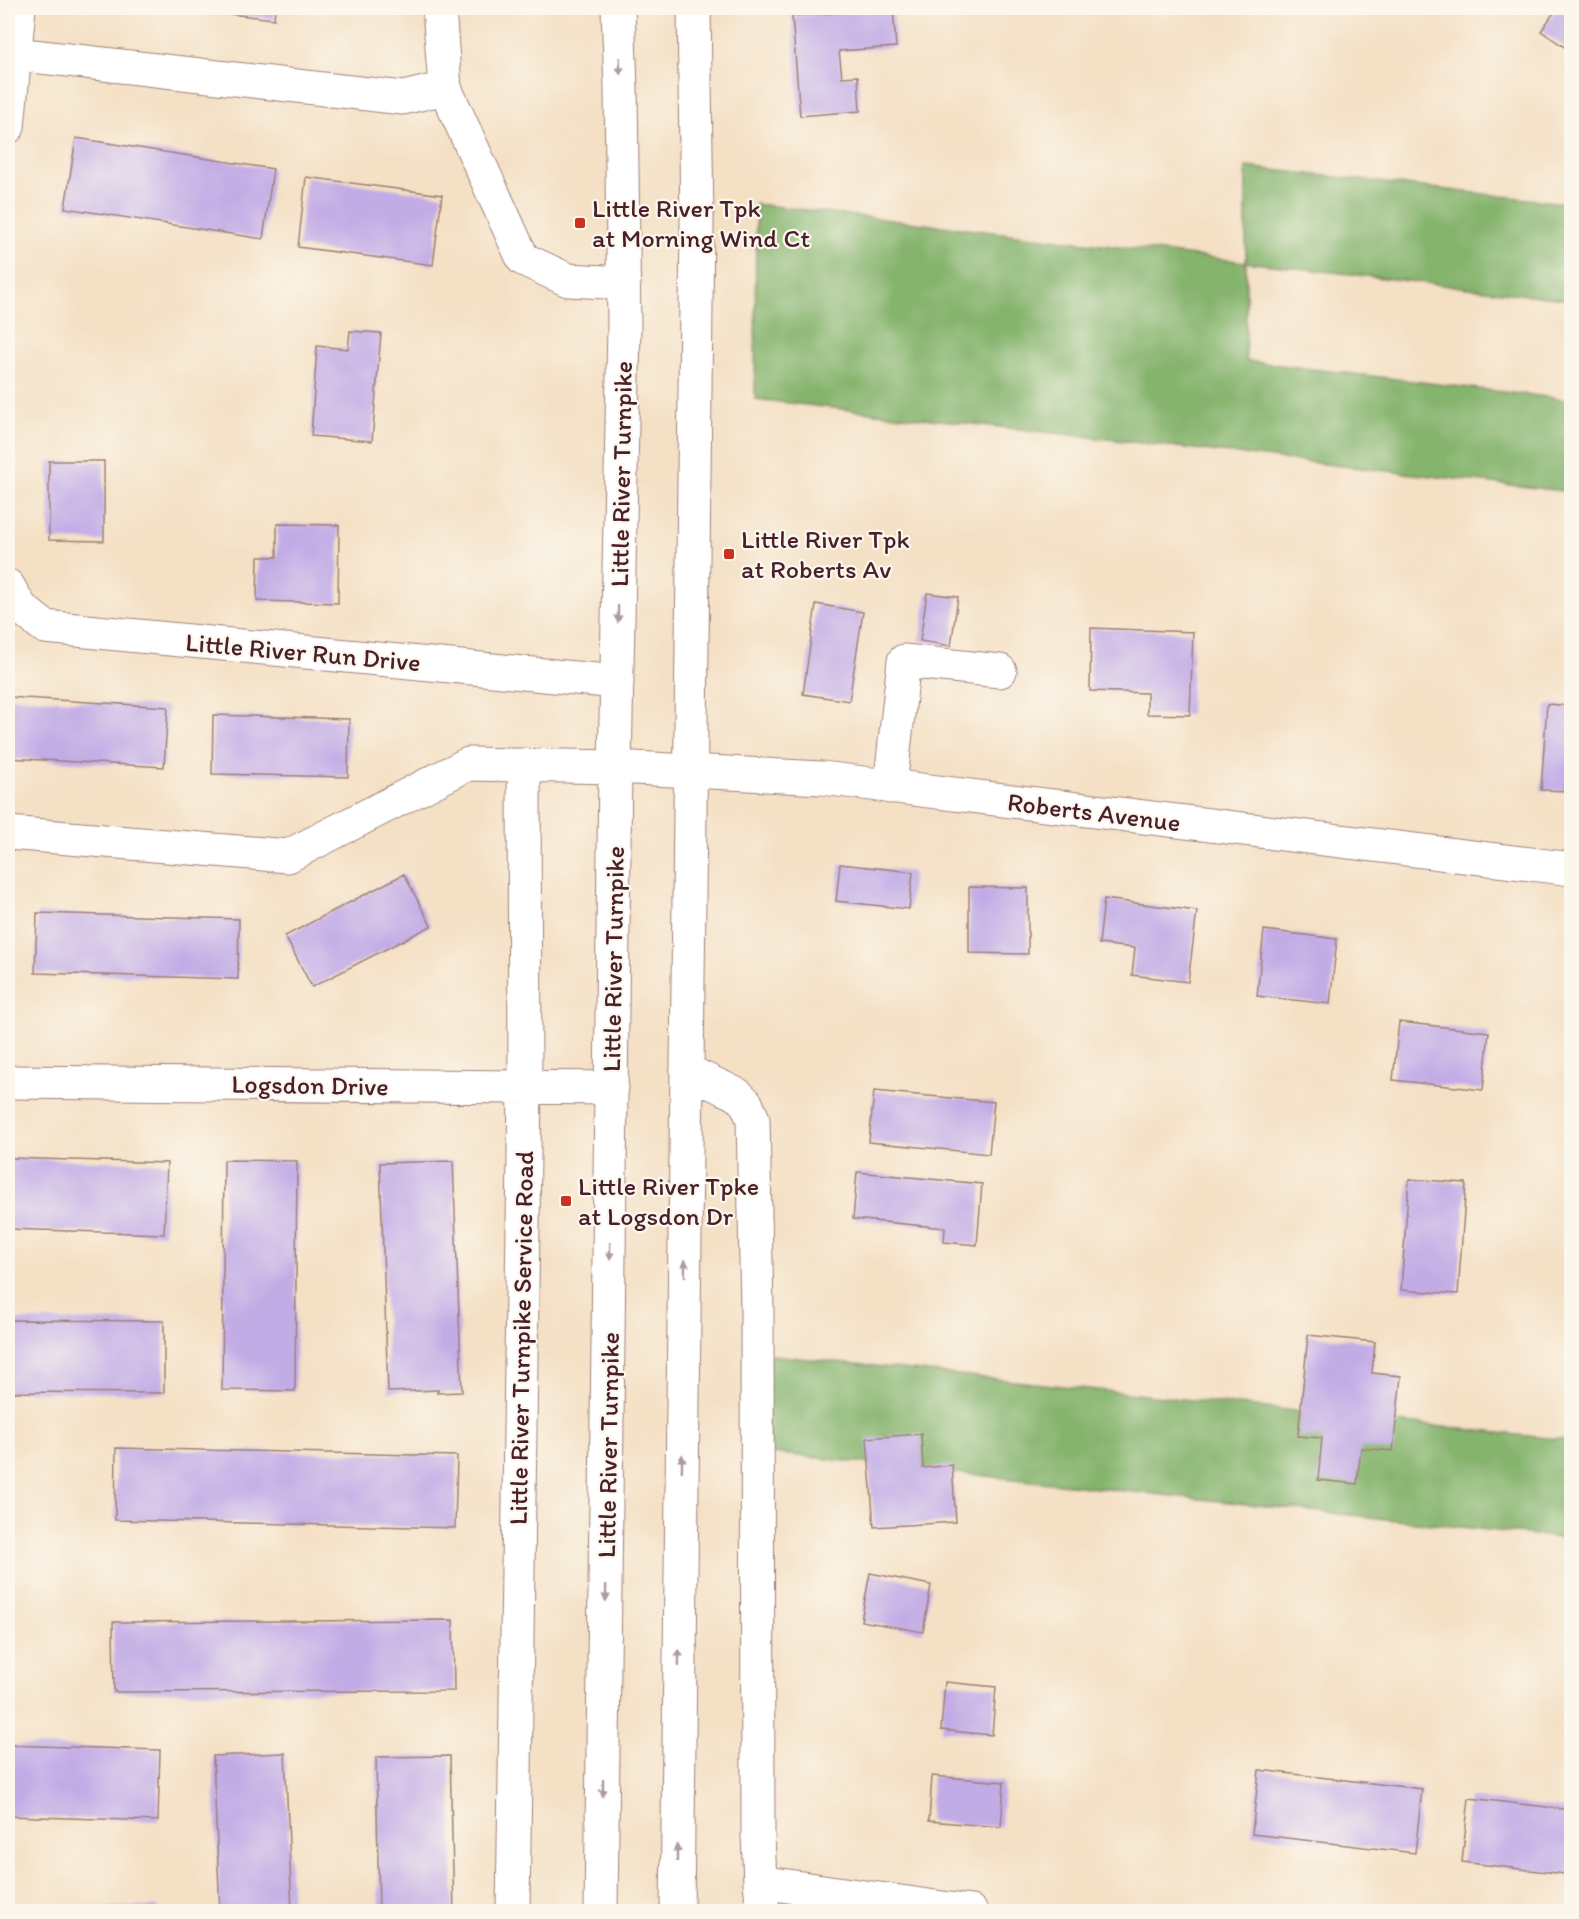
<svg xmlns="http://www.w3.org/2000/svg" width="1579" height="1919" viewBox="0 0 1579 1919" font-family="Itim,sans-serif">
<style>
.forest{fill:#85b46d;stroke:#686a4c;stroke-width:1.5}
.building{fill:#c2ace6}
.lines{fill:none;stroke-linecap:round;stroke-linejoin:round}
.minor-casing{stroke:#9f8078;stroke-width:35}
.major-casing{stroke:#9f8078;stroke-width:35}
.minor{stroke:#fff;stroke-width:33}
.major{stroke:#fff;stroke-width:33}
.oneway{fill:#ae9aa0}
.poi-dot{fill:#c8321e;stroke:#fbf7ec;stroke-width:2}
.labels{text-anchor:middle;stroke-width:4.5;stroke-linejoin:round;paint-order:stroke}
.poi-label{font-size:26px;fill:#4a1f2b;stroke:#fbf7ec;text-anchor:start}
.street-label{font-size:26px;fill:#4a1f2b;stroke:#fbf7ec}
</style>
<rect width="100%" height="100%" fill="#fbf7ec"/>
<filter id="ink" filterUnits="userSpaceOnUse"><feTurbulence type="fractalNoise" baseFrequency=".0167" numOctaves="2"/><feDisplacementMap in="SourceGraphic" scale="12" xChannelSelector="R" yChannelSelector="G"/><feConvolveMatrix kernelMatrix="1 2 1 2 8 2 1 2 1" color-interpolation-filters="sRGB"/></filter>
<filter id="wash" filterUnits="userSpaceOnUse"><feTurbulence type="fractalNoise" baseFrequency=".008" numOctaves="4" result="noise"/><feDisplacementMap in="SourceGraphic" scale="24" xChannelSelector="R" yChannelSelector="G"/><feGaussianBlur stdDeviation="1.35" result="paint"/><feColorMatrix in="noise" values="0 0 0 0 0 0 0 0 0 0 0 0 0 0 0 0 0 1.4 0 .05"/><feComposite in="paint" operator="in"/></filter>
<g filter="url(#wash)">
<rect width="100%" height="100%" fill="#f4e0c4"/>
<!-- forest -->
<path class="forest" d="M 1246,167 L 1571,204 L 1571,300 L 1246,262 L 1246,361 L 1571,400 L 1571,492 L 755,399 L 756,204 L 1246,262 Z
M 753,1353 L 1565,1440 L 1563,1538 L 753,1451 Z"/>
<g id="blocks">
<!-- building -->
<path class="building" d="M 203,8 L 275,8 L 274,19 L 203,11 Z
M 1557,8 L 1572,8 L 1572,52 L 1541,31 Z
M 893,9 L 896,47 L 839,51 L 842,77 L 858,76 L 860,111 L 800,116 L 792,16 Z
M 1572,60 L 1572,74 L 1565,70 Z
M 76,138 L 273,169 L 263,239 L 65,208 Z
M 306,177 L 442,195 L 433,265 L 298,247 Z
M 350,331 L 381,333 L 372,441 L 311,436 L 317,346 L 348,349 Z
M 49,461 L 104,461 L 104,541 L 49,540 Z
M 277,524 L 339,525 L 338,603 L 257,601 L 258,557 L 277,557 Z
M 927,593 L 958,597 L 951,646 L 920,641 Z
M 816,604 L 863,612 L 849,701 L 803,694 Z
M 1091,628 L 1193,632 L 1190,715 L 1147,714 L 1147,693 L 1090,691 Z
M 8,697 L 168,707 L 164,767 L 8,758 Z
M 1547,704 L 1572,706 L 1572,791 L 1541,790 Z
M 213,715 L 349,719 L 348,777 L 212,774 Z
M 840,864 L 913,872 L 909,909 L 836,901 Z
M 404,874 L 431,926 L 312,987 L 285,936 Z
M 969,887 L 1028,888 L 1028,954 L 969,953 Z
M 1104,899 L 1197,911 L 1188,982 L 1132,975 L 1135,948 L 1099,944 Z
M 37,913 L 239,919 L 238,979 L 35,973 Z
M 1264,930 L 1337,939 L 1330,1004 L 1257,996 Z
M 1399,1022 L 1489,1032 L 1483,1090 L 1393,1080 Z
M 874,1091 L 994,1102 L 989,1154 L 869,1142 Z
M 8,1158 L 167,1163 L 164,1234 L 8,1229 Z
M 224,1160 L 297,1161 L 295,1391 L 222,1390 Z
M 453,1161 L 462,1392 L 437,1393 L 438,1390 L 388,1392 L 380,1163 Z
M 857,1172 L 982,1184 L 977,1245 L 944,1242 L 945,1228 L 853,1219 Z
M 1409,1179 L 1466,1183 L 1458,1294 L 1401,1290 Z
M 8,1320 L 164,1321 L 164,1393 L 8,1392 Z
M 1308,1335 L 1375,1342 L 1372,1373 L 1401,1376 L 1393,1451 L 1361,1448 L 1357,1484 L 1318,1480 L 1322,1438 L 1298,1436 Z
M 921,1434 L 923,1468 L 952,1465 L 956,1522 L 874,1527 L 867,1438 Z
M 116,1448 L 457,1456 L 455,1528 L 115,1520 Z
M 870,1573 L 931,1585 L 923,1632 L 861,1621 Z
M 453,1620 L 454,1691 L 114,1692 L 113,1622 Z
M 945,1682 L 996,1687 L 992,1735 L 941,1730 Z
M 8,1745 L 160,1750 L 158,1821 L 8,1816 Z
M 285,1753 L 292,1912 L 220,1912 L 213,1756 Z
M 450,1756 L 454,1912 L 379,1912 L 376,1757 Z
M 1259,1770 L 1422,1789 L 1415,1853 L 1252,1834 Z
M 932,1776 L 1004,1782 L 1001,1827 L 929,1821 Z
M 1469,1798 L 1572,1810 L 1572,1875 L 1462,1862 Z
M 158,1907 L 158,1912 L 8,1912 L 8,1908 Z"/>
</g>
</g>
<g filter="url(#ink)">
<use href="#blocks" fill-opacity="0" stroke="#9f8078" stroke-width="1.5"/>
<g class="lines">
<defs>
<path id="minor" d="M 15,54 L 403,98 L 445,88 L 439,8
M 445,88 L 523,259 L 568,280 L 624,283
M 8,127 L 19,8
M 8,586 L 21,608 L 45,627 L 617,682
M 890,787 L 904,661 L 1000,671
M 8,833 L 288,856 L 468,764 L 615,767 L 822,778 L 1572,869
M 687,1071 L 738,1095 L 746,1103 L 753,1119 L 757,1310 L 758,1835 L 760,1882 L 763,1912
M 8,1082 L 612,1088
M 760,1882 L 971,1912
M 513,1912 L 525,1087 L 524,765"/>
<path id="major" d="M 601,1912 L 615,767 L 624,326 L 621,88 L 618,8
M 677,1912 L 697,223 L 694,8"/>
</defs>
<!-- minor casing -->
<use href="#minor" class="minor-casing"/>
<!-- major casing -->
<use href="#major" class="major-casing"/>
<!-- minor -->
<use href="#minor" class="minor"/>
<!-- major -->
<use href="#major" class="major"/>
</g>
<!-- one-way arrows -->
<defs><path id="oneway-solid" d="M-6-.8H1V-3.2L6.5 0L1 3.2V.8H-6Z" transform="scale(1.5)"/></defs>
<g class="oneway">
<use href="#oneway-solid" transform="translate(620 66) rotate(88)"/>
<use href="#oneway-solid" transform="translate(618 614) rotate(91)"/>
<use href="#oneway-solid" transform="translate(610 1251) rotate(91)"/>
<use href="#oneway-solid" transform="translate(685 1268) rotate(-89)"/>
<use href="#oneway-solid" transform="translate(682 1463) rotate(-89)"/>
<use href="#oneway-solid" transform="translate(606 1593) rotate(91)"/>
<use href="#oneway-solid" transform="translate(679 1658) rotate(-89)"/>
<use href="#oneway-solid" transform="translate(603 1788) rotate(91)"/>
<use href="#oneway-solid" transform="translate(677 1853) rotate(-90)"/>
</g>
</g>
<!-- markers -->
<g class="poi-dot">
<rect x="574" y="217" width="12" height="12" rx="3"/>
<rect x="723" y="548" width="12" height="12" rx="3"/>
<rect x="560" y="1195" width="12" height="12" rx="3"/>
</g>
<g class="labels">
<!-- poi labels -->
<g class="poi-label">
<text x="592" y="217">Little River Tpk<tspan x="592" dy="30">at Morning Wind Ct</tspan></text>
<text x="741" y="548">Little River Tpk<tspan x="741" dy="30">at Roberts Av</tspan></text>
<text x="578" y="1195">Little River Tpke<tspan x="578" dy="30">at Logsdon Dr</tspan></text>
</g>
<!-- street labels -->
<g class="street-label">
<text transform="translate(621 474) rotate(-89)" y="9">Little River Turnpike</text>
<text transform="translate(303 652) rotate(5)" y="9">Little River Run Drive</text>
<text transform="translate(1094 812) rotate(7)" y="9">Roberts Avenue</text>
<text transform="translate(613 959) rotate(-89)" y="9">Little River Turnpike</text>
<text transform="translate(310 1085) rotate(1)" y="9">Logsdon Drive</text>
<text transform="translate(521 1338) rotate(-89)" y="9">Little River Turnpike Service Road</text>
<text transform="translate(608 1445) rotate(-89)" y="9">Little River Turnpike</text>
</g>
</g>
<!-- margin -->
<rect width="1579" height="1919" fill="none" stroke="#fbf7ec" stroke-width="30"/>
</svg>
